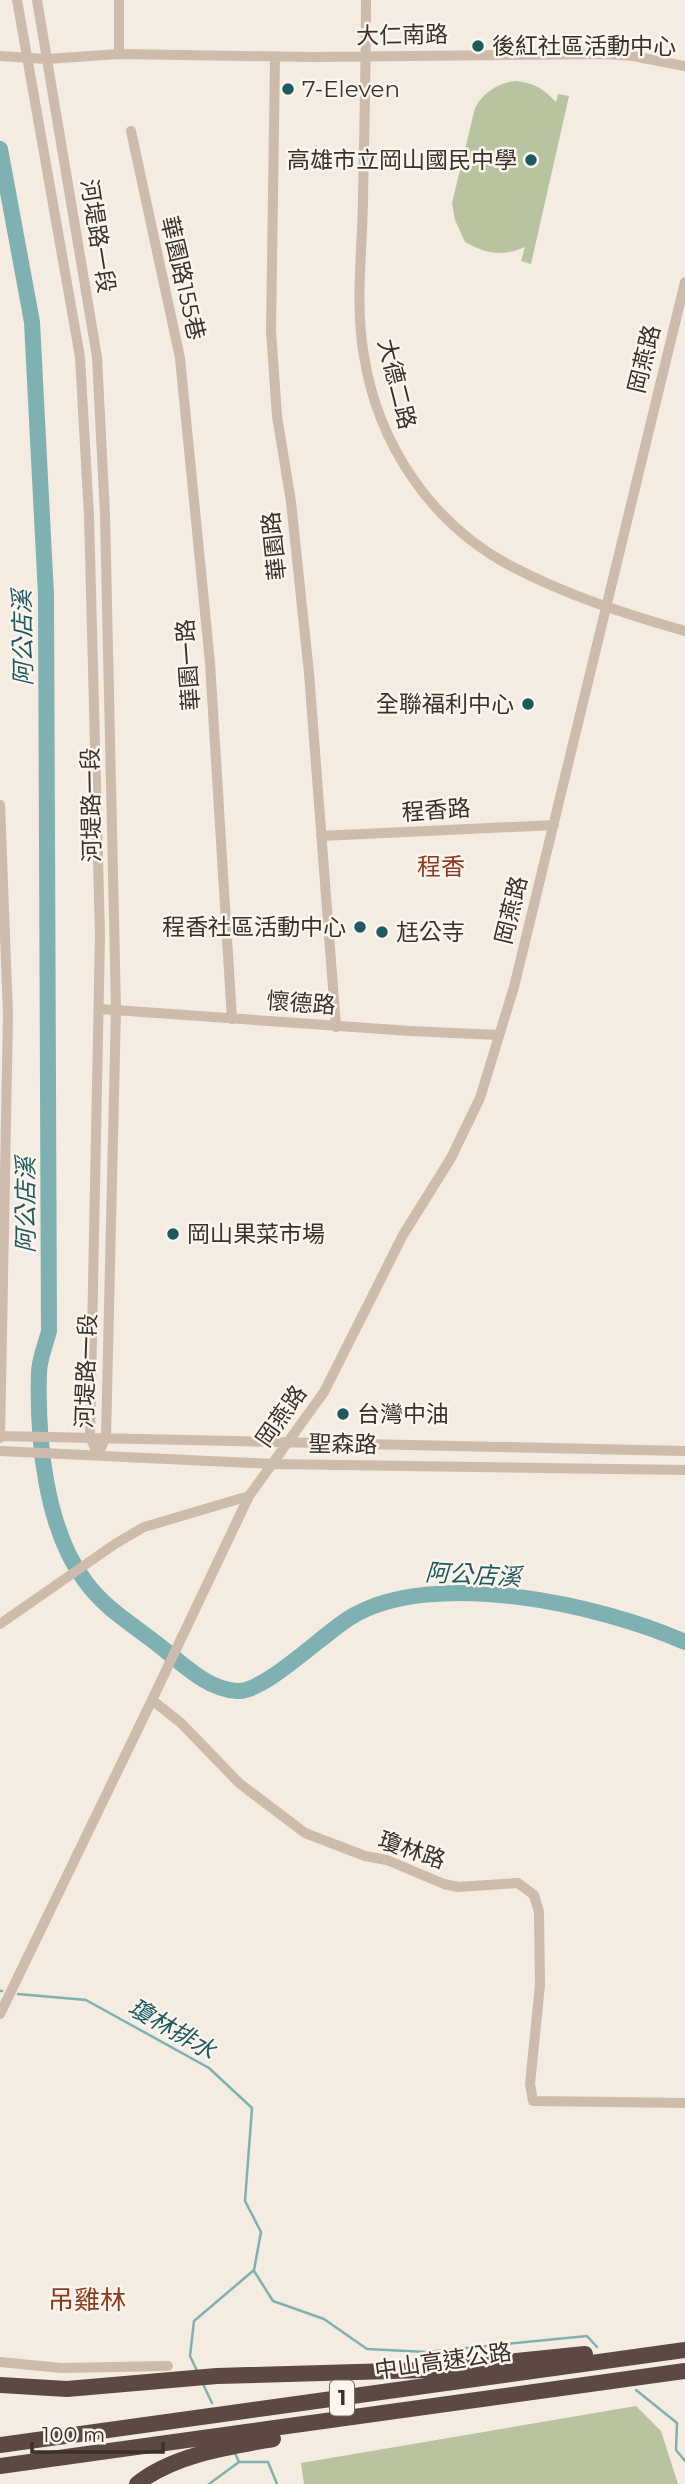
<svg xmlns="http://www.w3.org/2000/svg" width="685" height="2484" viewBox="0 0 685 2484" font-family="Montserrat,'Noto Sans TC',sans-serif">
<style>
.green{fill:#b8c4a0}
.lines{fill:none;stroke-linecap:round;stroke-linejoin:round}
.stream{stroke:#7fb0b2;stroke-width:2.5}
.river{stroke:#7fb0b2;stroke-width:16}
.minor{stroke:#cdbbac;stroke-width:10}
.highway{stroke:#5c4a42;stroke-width:16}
.poi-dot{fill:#1f5a5e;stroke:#fbf5ee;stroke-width:2.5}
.labels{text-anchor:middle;stroke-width:5;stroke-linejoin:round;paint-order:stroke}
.shield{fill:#fbf5ee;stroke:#756b66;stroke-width:2}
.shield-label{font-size:21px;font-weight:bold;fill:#3b302b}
.street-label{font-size:23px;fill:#3b302b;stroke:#fbf5ee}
.poi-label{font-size:23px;fill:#3b302b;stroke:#fbf5ee;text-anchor:start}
.water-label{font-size:24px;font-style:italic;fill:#1f5a5e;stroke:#fbf5ee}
.neighbourhood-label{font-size:24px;fill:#8c3b22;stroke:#fbf5ee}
.quarter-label{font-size:26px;fill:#8c3b22;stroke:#fbf5ee}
</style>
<rect width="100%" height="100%" fill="#f4ebe1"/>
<!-- green -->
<path class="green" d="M 515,81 C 533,82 544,89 556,102 L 558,94 L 569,96 L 531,264 L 521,261 L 525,247 C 503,257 486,254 465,242 L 455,220 L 452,203 L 475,108 C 483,93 498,83 515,81 Z
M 636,2406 L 661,2431 L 678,2484 L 304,2484 L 301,2463 Z"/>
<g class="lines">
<!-- stream -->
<path class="stream" d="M 0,1991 L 2,1991
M 18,1994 L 86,2000 L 209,2068 L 252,2108 L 245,2201 L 261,2232 L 254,2270 L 194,2321 L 190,2356 L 198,2373
M 254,2271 L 273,2301 L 324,2319 L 367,2349 L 426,2352 L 587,2336 L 597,2347
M 203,2384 L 212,2403
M 636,2390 L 677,2423 L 676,2450 L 685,2461
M 240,2462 L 268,2462 L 277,2484
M 209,2484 L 239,2462 L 234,2451"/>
<!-- river -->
<path class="river" d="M 0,149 L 32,322 L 46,595 L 49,1331 C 46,1344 39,1359 39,1373 C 37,1438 45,1528 85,1581 C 106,1610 134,1625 161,1647 C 184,1665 207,1689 237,1691 C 264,1693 324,1633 351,1617 C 433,1567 602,1605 685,1642"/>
<!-- minor -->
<path class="minor" d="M 17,0 L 80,357 L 89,516 L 100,935 L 90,1437 L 98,1454
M 37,0 L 97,357 L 105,515 L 116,1009 L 106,1437 L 98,1454
M 119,0 L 119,54
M 366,0 C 366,67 364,135 363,202 C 362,252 355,307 364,356 C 378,444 431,524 511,566 C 566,595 625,614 685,631
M 0,56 L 47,59 L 119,54 L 312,57 L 605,54 L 633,56 L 685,66
M 275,57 L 271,331 L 277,416 L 291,502 L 309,673 L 336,1027
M 131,131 L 180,358 L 210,663 L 232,1019
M 685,282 L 514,987 L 480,1098 L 451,1158 L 403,1235 L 324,1392 L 249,1496 L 152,1700 L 181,1723 L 239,1783 L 305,1833 L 365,1856 L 387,1860 L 444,1884 L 458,1887 L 518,1883 L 534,1895 L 539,1912 L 540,1985 L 530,2084 L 533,2101 L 685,2103
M 0,805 L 8,1015 L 0,1438
M 321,836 L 554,825
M 100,1009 L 410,1031 L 499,1035
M 0,1436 L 685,1451
M 0,1451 L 274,1464 L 685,1470
M 0,1624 L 115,1544 L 144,1527 L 249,1496
M 0,2014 L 152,1700
M 0,2362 L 61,2368 L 168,2366"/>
<!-- highway -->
<path class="highway" d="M 0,2385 L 67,2389 L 217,2376 L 425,2370 L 585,2354
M 0,2445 L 685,2350
M 0,2466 L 685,2371
M 137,2484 C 173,2455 228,2447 273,2439"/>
</g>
<!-- markers -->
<g class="poi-dot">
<circle cx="478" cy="46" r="7"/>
<circle cx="288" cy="89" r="7"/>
<circle cx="531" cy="160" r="7"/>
<circle cx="528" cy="704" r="7"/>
<circle cx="360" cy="927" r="7"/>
<circle cx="382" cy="932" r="7"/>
<circle cx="173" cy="1234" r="7"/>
<circle cx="343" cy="1414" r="7"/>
</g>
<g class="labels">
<!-- shield labels -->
<rect class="shield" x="330" y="2380.5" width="24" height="35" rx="5"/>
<g class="shield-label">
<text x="342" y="2405">1</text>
</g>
<!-- street labels -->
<g class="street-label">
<text transform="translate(402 35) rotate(-1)" y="8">大仁南路</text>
<text transform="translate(98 236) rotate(81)" y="8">河堤路一段</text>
<text transform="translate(183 278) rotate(77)" y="8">華園路155巷</text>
<text transform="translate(644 359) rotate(-76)" y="8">岡燕路</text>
<text transform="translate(397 384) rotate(76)" y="8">大德二路</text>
<text transform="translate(274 546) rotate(-96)" y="8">華園路</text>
<text transform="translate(188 665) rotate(-94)" y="8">華園一路</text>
<text transform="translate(91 805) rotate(-91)" y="8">河堤路一段</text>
<text transform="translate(436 810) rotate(-4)" y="8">程香路</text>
<text transform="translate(511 910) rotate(-76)" y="8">岡燕路</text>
<text transform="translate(301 1003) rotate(4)" y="8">懷德路</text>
<text transform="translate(86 1371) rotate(-88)" y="8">河堤路一段</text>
<text transform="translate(281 1416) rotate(-55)" y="8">岡燕路</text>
<text transform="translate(343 1444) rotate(1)" y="8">聖森路</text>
<text transform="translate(412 1850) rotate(19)" y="8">瓊林路</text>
<text transform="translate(443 2361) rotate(-8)" y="8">中山高速公路</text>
</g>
<!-- poi labels -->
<g class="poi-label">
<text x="492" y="54">後紅社區活動中心</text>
<text x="302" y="97">7-Eleven</text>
<text x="517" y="168" text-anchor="end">高雄市立岡山國民中學</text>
<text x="514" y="712" text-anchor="end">全聯福利中心</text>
<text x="346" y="935" text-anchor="end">程香社區活動中心</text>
<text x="396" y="940">尪公寺</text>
<text x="187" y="1242">岡山果菜市場</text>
<text x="357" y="1422">台灣中油</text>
</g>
<!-- water labels -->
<g class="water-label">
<text transform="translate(23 638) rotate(-91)" y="8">阿公店溪</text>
<text transform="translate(26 1205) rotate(-90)" y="8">阿公店溪</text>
<text transform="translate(473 1575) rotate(3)" y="8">阿公店溪</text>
<text transform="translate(172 2029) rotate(30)" y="8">瓊林排水</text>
</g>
<!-- neighbourhood labels -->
<g class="neighbourhood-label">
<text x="441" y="875">程香</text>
</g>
<!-- quarter labels -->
<g class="quarter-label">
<text x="87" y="2309">吊雞林</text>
</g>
</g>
<!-- scale -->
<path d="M32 2442v10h131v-10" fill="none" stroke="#3b302b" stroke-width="3.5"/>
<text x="42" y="2442" font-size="21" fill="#3b302b" stroke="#fbf5ee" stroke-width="5" paint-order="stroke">100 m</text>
</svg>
